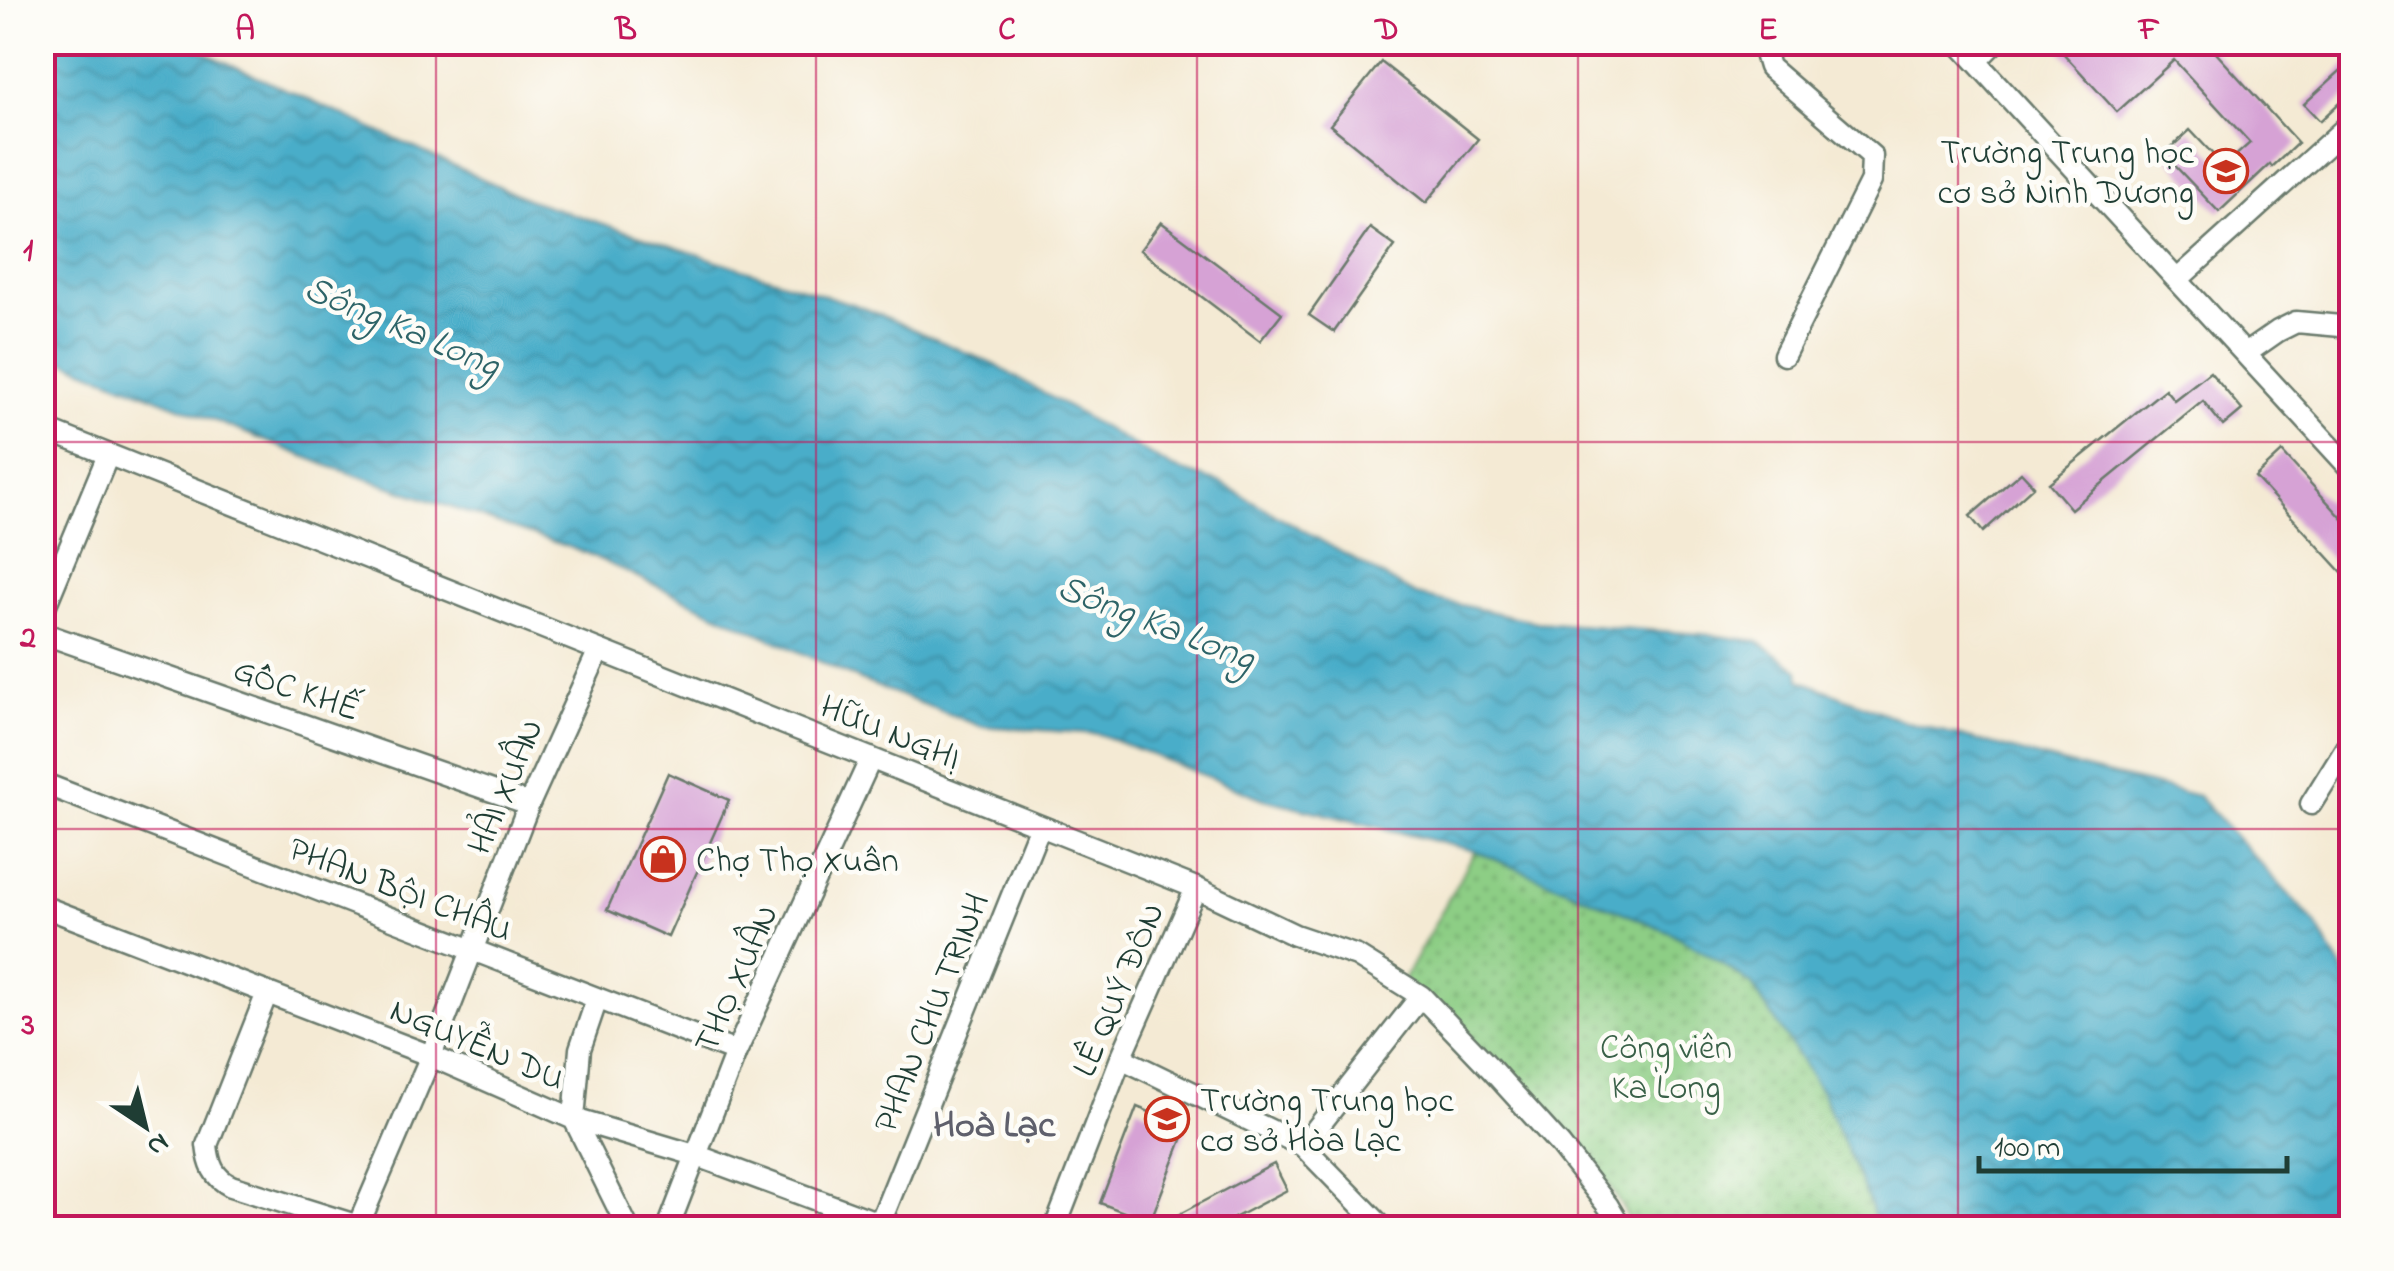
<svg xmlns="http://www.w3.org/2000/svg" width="2394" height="1271" viewBox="0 0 2394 1271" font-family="'Indie Flower',sans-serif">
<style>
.grass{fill:url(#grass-dots);stroke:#56865c;stroke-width:2.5}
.water{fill:url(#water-waves);stroke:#34757e;stroke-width:2.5}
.building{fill:#d6a2d5}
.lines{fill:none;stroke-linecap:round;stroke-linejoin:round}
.minor-casing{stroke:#6a7a6c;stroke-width:25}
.minor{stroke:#fff;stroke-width:20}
.grid{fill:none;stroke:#c2185b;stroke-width:2.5;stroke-opacity:0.55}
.labels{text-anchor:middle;stroke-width:9;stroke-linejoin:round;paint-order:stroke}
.poi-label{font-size:35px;fill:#1f3d34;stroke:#fdfcf7;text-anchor:start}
.street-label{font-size:35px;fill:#1f3d34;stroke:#fdfcf7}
.park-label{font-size:35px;fill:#3a6148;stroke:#fdfcf7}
.water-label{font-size:38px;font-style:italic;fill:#2e6468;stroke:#fdfcf7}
.neighbourhood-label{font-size:38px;font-weight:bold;fill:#5f606c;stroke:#fdfcf7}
.neatline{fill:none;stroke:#c2185b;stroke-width:4}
.grid-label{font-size:32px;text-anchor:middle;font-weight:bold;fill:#c2185b}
</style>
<defs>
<pattern id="grass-dots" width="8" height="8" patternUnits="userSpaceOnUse" patternTransform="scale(2.5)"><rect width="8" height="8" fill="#8dce85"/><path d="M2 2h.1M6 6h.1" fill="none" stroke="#73a86e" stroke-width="1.8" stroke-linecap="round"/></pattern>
<pattern id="water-waves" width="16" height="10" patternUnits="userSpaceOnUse" patternTransform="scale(2.5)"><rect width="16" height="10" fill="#49adc9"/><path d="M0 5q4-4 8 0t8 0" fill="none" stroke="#3c8ea4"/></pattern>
</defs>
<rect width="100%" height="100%" fill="#fdfcf7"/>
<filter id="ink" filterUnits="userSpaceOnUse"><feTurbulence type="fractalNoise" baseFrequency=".01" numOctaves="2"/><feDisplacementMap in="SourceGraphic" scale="20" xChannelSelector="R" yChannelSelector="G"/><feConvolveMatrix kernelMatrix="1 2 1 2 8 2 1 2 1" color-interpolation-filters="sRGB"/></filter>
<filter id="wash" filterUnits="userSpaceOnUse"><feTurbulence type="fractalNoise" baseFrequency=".0048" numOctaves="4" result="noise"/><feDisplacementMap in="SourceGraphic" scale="40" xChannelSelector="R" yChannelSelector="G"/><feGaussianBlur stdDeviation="2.25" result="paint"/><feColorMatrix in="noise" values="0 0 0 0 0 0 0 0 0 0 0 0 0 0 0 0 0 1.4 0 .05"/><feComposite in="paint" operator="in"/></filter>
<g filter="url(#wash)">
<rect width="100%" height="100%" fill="#f4ead4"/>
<!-- grass -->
<path class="grass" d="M 1475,851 L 1670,932 L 1714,958 L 1752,985 L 1822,1093 L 1868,1199 L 1877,1228 L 1634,1228 L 1593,1157 L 1496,1066 L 1402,983 Z"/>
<!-- water -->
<path class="water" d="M 42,43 L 184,43 L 529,200 L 864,308 L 995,365 L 1173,468 L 1219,482 L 1416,595 L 1537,622 L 1701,634 L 1757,641 L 1799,670 L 1800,680 L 1904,721 L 2077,767 L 2198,796 L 2316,924 L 2343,971 L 2352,996 L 2351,1228 L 1877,1228 L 1868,1199 L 1822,1093 L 1752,985 L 1714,958 L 1670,932 L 1475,851 L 1264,799 L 1099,734 L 980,726 L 860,680 L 586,553 L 329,466 L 43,353 Z"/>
<g id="blocks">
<!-- building -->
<path class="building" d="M 2053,42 L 2206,42 L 2298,143 L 2272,167 L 2270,164 L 2219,212 L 2164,154 L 2190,130 L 2224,166 L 2250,143 L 2174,60 L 2117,112 Z
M 2352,60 L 2352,91 L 2320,121 L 2304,104 Z
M 1381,62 L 1478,139 L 1426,203 L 1330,125 Z
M 1161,222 L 1282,313 L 1260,341 L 1140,250 Z
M 1370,228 L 1395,246 L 1334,332 L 1309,315 Z
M 2210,372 L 2242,410 L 2223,426 L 2203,401 L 2071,509 L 2049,483 L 2165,389 L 2174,400 Z
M 2282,452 L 2352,529 L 2352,583 L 2255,477 Z
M 2021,472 L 2034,486 L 1983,532 L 1970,516 Z
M 668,773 L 729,800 L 668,937 L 607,910 Z
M 1137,1107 L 1187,1127 L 1150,1222 L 1100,1203 Z
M 1274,1164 L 1287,1190 L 1215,1228 L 1153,1228 Z"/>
</g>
</g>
<g filter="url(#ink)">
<use href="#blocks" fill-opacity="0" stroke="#6a7a6c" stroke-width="2.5"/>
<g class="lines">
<defs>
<path id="minor" d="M 1773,42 L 1766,57 L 1769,67 L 1872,156 L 1871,181 L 1784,355
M 1958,42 L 2352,470
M 1976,61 L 1995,42
M 2177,280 L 2352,122
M 2245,354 L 2278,331 L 2296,322 L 2352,327
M 42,428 L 1196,888 L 1295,935 L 1357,956 L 1421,996 L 1491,1069 L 1560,1145 L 1608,1206 L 1621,1228
M 42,614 L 108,455
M 42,633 L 529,804
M 42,783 L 736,1052
M 2311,804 L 2352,738
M 42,906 L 431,1056 L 574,1119 L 698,1156 L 892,1228
M 267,993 L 207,1145 C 209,1164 213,1177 231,1186 L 365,1228
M 597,999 L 580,1049 L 574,1119 L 628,1228
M 1121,1058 L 1303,1146 L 1383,1228
M 1303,1146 L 1421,996
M 880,1223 L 1040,826
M 358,1226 L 431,1056 L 529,804 L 599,650
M 668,1228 L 736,1052 L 871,758
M 1055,1228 L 1121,1058 L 1196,888"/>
</defs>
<!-- minor casing -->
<use href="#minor" class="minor-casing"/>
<!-- minor -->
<use href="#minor" class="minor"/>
</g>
</g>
<!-- grid -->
<path class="grid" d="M 436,42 L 436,1228M 816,42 L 816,1228M 1197,42 L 1197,1228M 1578,42 L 1578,1228M 1958,42 L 1958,1228M 42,442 L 2352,442M 42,829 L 2352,829"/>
<!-- icons -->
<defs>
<symbol id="school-ring" viewBox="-11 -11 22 22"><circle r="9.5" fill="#fdfcf7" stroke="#c8321e" stroke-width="1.5"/><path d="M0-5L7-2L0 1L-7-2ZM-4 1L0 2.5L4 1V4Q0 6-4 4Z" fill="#c8321e"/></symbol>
<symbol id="shop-ring" viewBox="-11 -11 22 22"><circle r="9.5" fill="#fdfcf7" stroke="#c8321e" stroke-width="1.5"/><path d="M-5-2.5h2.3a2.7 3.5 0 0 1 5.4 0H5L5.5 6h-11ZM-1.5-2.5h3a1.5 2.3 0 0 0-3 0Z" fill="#c8321e"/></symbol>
</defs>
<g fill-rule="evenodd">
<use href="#school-ring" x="2201" y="146" width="50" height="50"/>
<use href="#shop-ring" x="638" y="834" width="50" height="50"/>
<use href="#school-ring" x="1142" y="1094" width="50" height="50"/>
</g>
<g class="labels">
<!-- poi labels -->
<g class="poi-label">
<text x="2194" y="163" text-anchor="end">Trường Trung học<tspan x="2194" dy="40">cơ sở Ninh Dương</tspan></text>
<text x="696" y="871">Chợ Thọ Xuân</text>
<text x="1200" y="1111">Trường Trung học<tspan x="1200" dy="40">cơ sở Hòa Lạc</tspan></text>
</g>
<!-- street labels -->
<g class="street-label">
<text transform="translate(297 688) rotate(19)" y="12">GỐC KHẾ</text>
<text transform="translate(891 731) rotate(22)" y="12">HỮU NGHỊ</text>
<text transform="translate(504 786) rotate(-67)" y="12">HẢI XUÂN</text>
<text transform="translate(401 888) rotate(21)" y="12">PHAN BỘI CHÂU</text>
<text transform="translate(735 978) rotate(-66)" y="12">THỌ XUÂN</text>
<text transform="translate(1117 989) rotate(-67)" y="12">LÊ QUÝ ĐÔN</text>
<text transform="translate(930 1012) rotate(-68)" y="12">PHAN CHU TRINH</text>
<text transform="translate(478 1043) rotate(23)" y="12">NGUYỄN DU</text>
</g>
<!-- park labels -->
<g class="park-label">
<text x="1666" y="1058">Công viên<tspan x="1666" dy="40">Ka Long</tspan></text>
</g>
<!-- water labels -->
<g class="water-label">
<text transform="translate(403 325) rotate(23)" y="13">Sông Ka Long</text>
<text transform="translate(1157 621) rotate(21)" y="13">Sông Ka Long</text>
</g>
<!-- neighbourhood labels -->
<g class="neighbourhood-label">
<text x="994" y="1136">Hoà Lạc</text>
</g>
</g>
<!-- margin -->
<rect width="2394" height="1271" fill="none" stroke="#fdfcf7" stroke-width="110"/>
<!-- north arrow -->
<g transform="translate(145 1126) rotate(145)" stroke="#fdfcf7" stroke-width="8" paint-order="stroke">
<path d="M0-8L18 38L0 25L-18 38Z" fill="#1f3d34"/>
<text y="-15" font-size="28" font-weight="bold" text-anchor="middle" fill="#1f3d34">N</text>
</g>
<!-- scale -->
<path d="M1979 1156v15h308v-15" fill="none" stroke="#1f3d34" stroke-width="5"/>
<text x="1994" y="1156" font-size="30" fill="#1f3d34" stroke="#fdfcf7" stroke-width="8" paint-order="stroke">100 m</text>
<rect x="55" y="55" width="2284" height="1161" class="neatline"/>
<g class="grid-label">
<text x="245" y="39">A</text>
<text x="626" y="39">B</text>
<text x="1007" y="39">C</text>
<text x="1387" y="39">D</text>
<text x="1768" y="39">E</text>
<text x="2149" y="39">F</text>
<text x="28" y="260">1</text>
<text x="28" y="647">2</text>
<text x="28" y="1034">3</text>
</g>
</svg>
